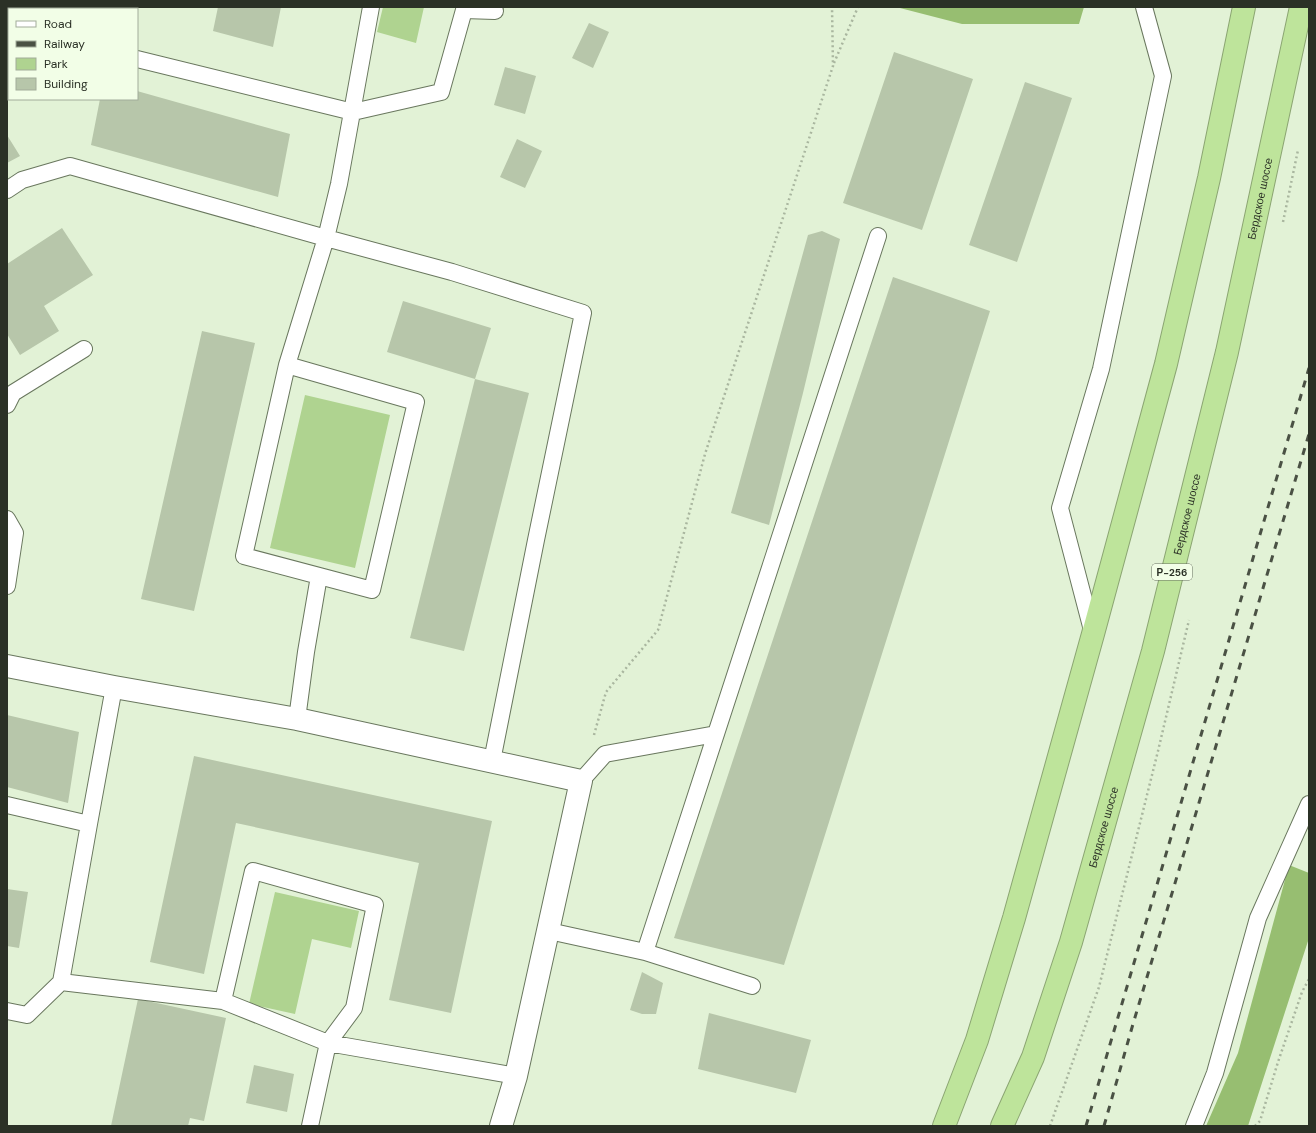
<svg xmlns="http://www.w3.org/2000/svg" width="1316" height="1133" viewBox="0 0 1316 1133" font-family="'DM Sans',sans-serif">
<style>
.green{fill:#afd390}
.forest{fill:#97be71}
.building{fill:#b7c6aa}
.lines{fill:none;stroke-linecap:round;stroke-linejoin:round}
.lane-casing{stroke:#69775e;stroke-width:18}
.street-casing{stroke:#69775e;stroke-width:24}
.highway-casing{stroke:#8ba572;stroke-width:24}
.path{stroke:#a9b69f;stroke-width:2.5;stroke-dasharray:2 3;stroke-linecap:butt}
.lane{stroke:#fff;stroke-width:16}
.street{stroke:#fff;stroke-width:22}
.highway{stroke:#bee49b;stroke-width:22}
.rail{stroke:#4a5144;stroke-width:3;stroke-dasharray:7 7;stroke-linecap:butt}
.labels{text-anchor:middle;stroke-width:3.5;stroke-linejoin:round;paint-order:stroke}
.shield{fill:#f2fee7;stroke:#676e60;stroke-width:1}
.shield-label{font-size:10px;font-weight:bold;fill:#2b3126}
.street-label{font-size:11px;fill:#2b3126;stroke:#f2fee7}
</style>
<rect width="100%" height="100%" fill="#e2f2d6"/>
<!-- green -->
<path class="green" d="M 383,7 L 424,7 L 416,43 L 377,32 Z
M 305,395 L 390,415 L 355,568 L 270,548 Z
M 275,892 L 359,911 L 351,948 L 312,939 L 295,1014 L 249,1004 Z"/>
<!-- forest -->
<path class="forest" d="M 896,7 L 1084,7 L 1079,24 L 962,24 Z
M 1289,865 L 1309,873 L 1309,938 L 1248,1126 L 1206,1126 L 1238,1053 Z"/>
<!-- building -->
<path class="building" d="M 218,7 L 281,7 L 273,47 L 213,31 Z
M 589,23 L 609,32 L 593,68 L 572,58 Z
M 894,52 L 973,79 L 922,230 L 843,203 Z
M 505,67 L 536,76 L 525,114 L 494,105 Z
M 1025,82 L 1072,98 L 1017,262 L 969,245 Z
M 137,91 L 290,134 L 278,197 L 91,145 L 100,99 L 137,99 Z
M 7,135 L 20,156 L 7,163 Z
M 517,139 L 542,151 L 525,188 L 500,177 Z
M 62,228 L 93,275 L 44,306 L 59,331 L 20,355 L 7,334 L 7,264 Z
M 822,231 L 840,239 L 803,393 L 769,525 L 731,513 L 808,235 Z
M 893,277 L 990,311 L 784,965 L 674,938 Z
M 403,301 L 491,328 L 475,379 L 529,393 L 464,651 L 410,638 L 475,379 L 387,352 Z
M 202,331 L 255,343 L 194,611 L 141,599 Z
M 7,715 L 79,732 L 68,803 L 7,787 Z
M 194,756 L 492,821 L 451,1013 L 389,1000 L 419,863 L 236,823 L 204,974 L 150,962 Z
M 7,889 L 28,892 L 19,948 L 7,946 Z
M 642,972 L 663,983 L 656,1014 L 642,1014 L 630,1010 Z
M 138,999 L 226,1018 L 204,1121 L 190,1118 L 188,1126 L 111,1126 Z
M 709,1013 L 811,1040 L 796,1093 L 698,1069 Z
M 254,1065 L 294,1074 L 287,1112 L 246,1103 Z"/>
<g class="lines">
<defs>
<path id="lane" d="M 137,59 L 353,112 L 441,92 L 464,10 L 495,11
M 7,190 L 22,180 L 70,166 L 326,238 L 452,272 L 583,313 L 536,540 L 492,761
M 287,365 L 416,402 L 372,590 L 244,556 L 287,365 L 326,238 L 339,184 L 371,7
M 7,405 L 13,393 L 84,349
M 7,519 L 15,533 L 7,586
M 1093,634 L 1060,508 L 1101,369 L 1163,76 L 1144,7
M 297,719 L 306,652 L 319,576
M 581,781 L 605,754 L 716,734
M 7,805 L 89,824 L 114,687
M 253,871 L 375,905 L 354,1008 L 328,1043 L 223,1001 Z
M 549,931 L 645,952 L 752,986
M 645,952 L 878,236
M 61,982 L 89,824
M 7,1011 L 27,1015 L 61,982 L 223,1001
M 310,1126 L 328,1043 L 516,1076
M 1194,1126 L 1215,1073 L 1258,918 L 1309,804"/>
<path id="street" d="M 7,666 L 114,687 L 297,719 L 581,781 L 516,1076 L 501,1126"/>
<g id="highway">
<path d="M 944,1126 L 977,1040 L 1014,918 L 1093,634 L 1166,364 L 1209,178 L 1244,7"/>
<path id="s1" d="M 1002,1126 L 1033,1057 L 1071,942 L 1153,651 L 1227,352 L 1301,7"/>
</g>
</defs>
<!-- lane casing -->
<use href="#lane" class="lane-casing"/>
<!-- street casing -->
<use href="#street" class="street-casing"/>
<!-- highway casing -->
<use href="#highway" class="highway-casing"/>
<!-- path -->
<path class="path" d="M 834,63 L 858,7
M 1283,222 L 1298,150
M 594,735 L 606,692 L 658,630 L 705,454 L 833,66 L 832,7
M 1050,1126 L 1099,987 L 1158,751 L 1189,620
M 1255,1126 L 1260,1121 L 1278,1062 L 1302,992 L 1309,979"/>
<!-- lane -->
<use href="#lane" class="lane"/>
<!-- street -->
<use href="#street" class="street"/>
<!-- highway -->
<use href="#highway" class="highway"/>
<!-- rail -->
<path class="rail" d="M 1086,1126 L 1309,368
M 1104,1126 L 1133,1024 L 1309,434"/>
</g>
<g class="labels">
<!-- shield labels -->
<rect class="shield" x="1152" y="564" width="40" height="16" rx="3"/>
<g class="shield-label">
<text x="1172" y="576">Р-256</text>
</g>
<!-- street labels -->
<g class="street-label">
<text dy="4" stroke="none"><textPath href="#s1" startOffset="964">Бердское шоссе</textPath></text>
<text dy="4" stroke="none"><textPath href="#s1" startOffset="640">Бердское шоссе</textPath></text>
<text dy="4" stroke="none"><textPath href="#s1" startOffset="316">Бердское шоссе</textPath></text>
</g>
</g>
<!-- border -->
<rect width="1316" height="1133" fill="none" stroke="#2b3126" stroke-width="16"/>
<!-- legend -->
<rect x="8" y="8" width="130" height="92" fill="#f2fee7" stroke="#a2ac9a"/>
<rect x="16" y="21" width="20" height="6" fill="#ffffff" stroke="#a2ac9a"/>
<text x="44" y="28" font-size="12" fill="#2b3126">Road</text>
<rect x="16" y="41" width="20" height="6" fill="#4a5144" stroke="#a2ac9a"/>
<text x="44" y="48" font-size="12" fill="#2b3126">Railway</text>
<rect x="16" y="58" width="20" height="12" fill="#afd390" stroke="#a2ac9a"/>
<text x="44" y="68" font-size="12" fill="#2b3126">Park</text>
<rect x="16" y="78" width="20" height="12" fill="#b7c6aa" stroke="#a2ac9a"/>
<text x="44" y="88" font-size="12" fill="#2b3126">Building</text>
</svg>
